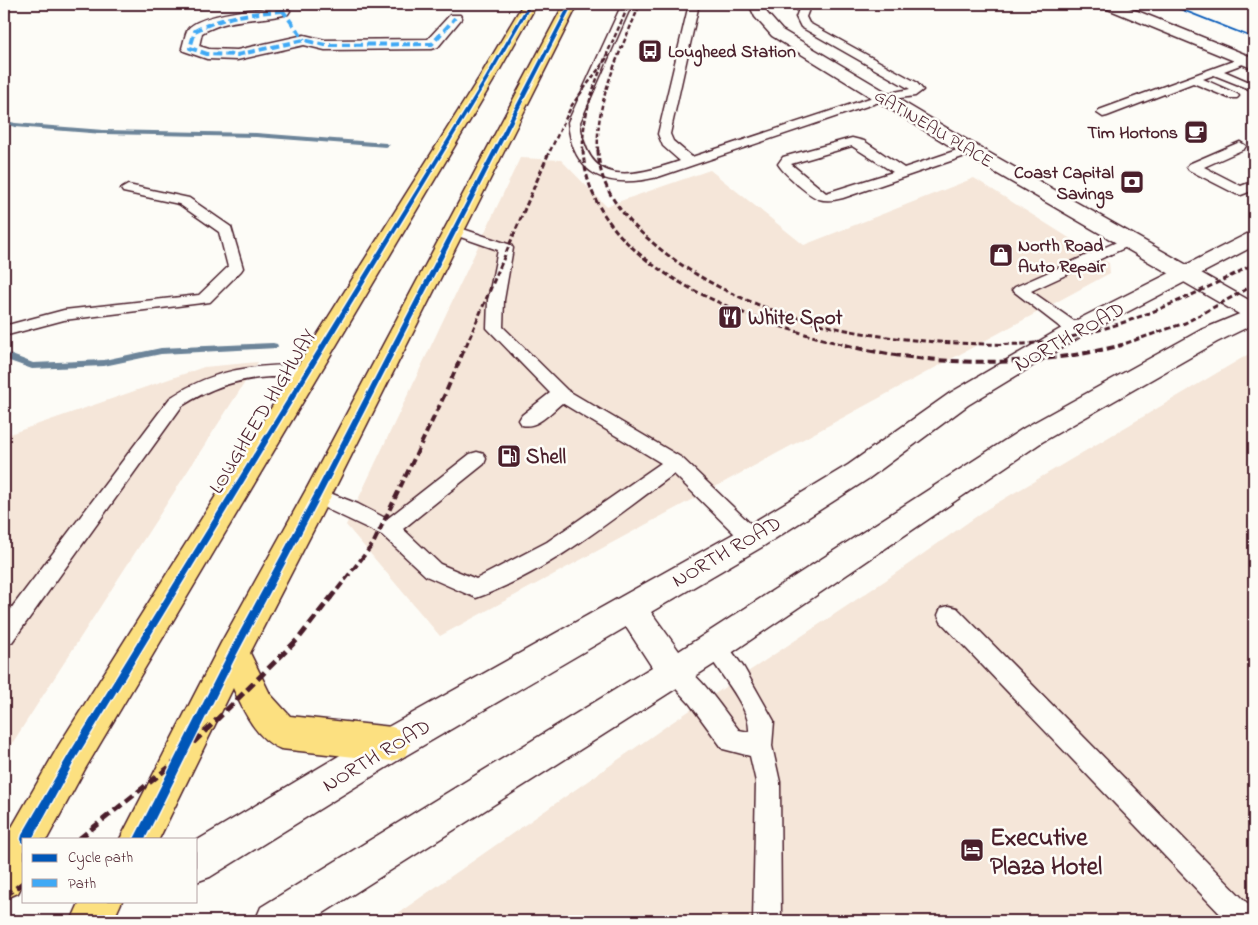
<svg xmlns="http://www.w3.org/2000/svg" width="1258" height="925" viewBox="0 0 1258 925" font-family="'Indie Flower',sans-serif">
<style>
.built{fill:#f5e6d9}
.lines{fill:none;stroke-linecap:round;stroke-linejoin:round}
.stream{fill:#6c8499;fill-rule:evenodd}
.service-casing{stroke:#4a1f2b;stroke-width:3}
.pedestrian-casing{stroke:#4a1f2b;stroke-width:3}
.tertiary-casing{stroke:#4a1f2b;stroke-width:3}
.secondary-casing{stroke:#4a1f2b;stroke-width:3}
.primary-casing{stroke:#4a1f2b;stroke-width:3}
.service{fill:#fdfcf7;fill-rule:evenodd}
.pedestrian{fill:#fdfcf7;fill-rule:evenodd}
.tertiary{fill:#fdfcf7;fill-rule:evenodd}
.secondary{fill:#fdfcf7;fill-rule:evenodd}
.primary{fill:#fce080;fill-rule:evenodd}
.rail-far3{stroke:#4a1f2b;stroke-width:2.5;stroke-dasharray:4.5 2.5;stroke-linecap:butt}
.rail-far2{stroke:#4a1f2b;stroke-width:3;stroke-dasharray:5.5 3;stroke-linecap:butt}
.rail-far1{stroke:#4a1f2b;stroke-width:4;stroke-dasharray:8 4;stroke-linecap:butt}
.rail{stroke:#4a1f2b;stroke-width:5;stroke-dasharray:10 5;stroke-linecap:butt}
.quiet{stroke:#3fa9f5;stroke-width:4;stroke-dasharray:8 4;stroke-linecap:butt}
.cycleway-casing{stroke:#fdfcf7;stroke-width:3}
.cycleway{fill:#0057b8;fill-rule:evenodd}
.labels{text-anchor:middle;stroke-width:5;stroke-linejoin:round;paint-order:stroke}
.far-poi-label{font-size:18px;font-weight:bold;fill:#4a1f2b;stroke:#fdfcf7;text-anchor:start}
.far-street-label{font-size:18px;fill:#4a1f2b;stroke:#fdfcf7}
.poi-label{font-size:21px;font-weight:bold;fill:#4a1f2b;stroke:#fdfcf7;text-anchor:start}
.street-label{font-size:21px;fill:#4a1f2b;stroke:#fdfcf7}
.near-poi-label{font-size:25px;font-weight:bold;fill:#4a1f2b;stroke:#fdfcf7;text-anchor:start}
</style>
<rect width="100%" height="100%" fill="#fdfcf7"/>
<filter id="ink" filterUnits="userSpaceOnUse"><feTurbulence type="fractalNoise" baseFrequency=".02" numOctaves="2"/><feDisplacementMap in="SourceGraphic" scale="10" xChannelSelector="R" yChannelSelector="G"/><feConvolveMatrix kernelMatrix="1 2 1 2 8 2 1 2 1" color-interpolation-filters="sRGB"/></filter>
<g filter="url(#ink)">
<g class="built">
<path d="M 520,158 L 561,160 L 606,206 L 710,170 L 804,245 L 974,178 L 1109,263 L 1110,273 L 440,636 L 346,525 Z"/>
<path d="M 1254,351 L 1254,921 L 387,921 L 668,725 L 886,580 L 987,509 Z"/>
<path d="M 258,362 L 4,756 L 4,436 L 204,367 Z"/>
</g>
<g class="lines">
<g class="stream">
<path d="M 4,120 L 15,123 L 103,130 L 256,133 L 386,143 L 390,145 L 386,147 L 256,137 L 103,134 L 15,127 L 4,124 Z"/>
<path d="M 273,343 L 277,344 L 278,346 L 277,348 L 161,354 L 104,366 L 32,369 L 4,359 L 4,352 L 33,363 L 104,360 L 161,348 Z"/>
</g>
<g class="service-casing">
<g id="service">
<path d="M 622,4 L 632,4 L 580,122 C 587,189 632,177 680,161 L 663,146 L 658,134 L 689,4 L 699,4 L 670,134 L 673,141 L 692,157 L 879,95 L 910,89 L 801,27 L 796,17 L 801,4 L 811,4 L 806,17 L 809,23 L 916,82 L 923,90 L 915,96 L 885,100 L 658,177 C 608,189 573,177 568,122 Z"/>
<path d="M 1244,57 L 1248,58 L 1249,60 L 1248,62 L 1224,71 L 1254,84 L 1254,91 L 1214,75 L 1203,79 L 1237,94 L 1239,96 L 1237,98 L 1229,98 L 1193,83 L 1107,116 L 1103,117 L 1097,113 L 1099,110 Z"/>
<path d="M 852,138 L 864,141 L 904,168 L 966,147 L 974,147 L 976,150 L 974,153 L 843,198 C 820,204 814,198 797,184 C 790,177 783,172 778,164 L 783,157 ZM 852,146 L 893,172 L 826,193 L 791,164 Z"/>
<path d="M 1240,142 L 1246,146 L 1244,149 L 1204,167 L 1241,186 L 1254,181 L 1254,190 L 1241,195 L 1236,194 L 1189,170 L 1187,167 L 1189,164 Z"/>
<path d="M 128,185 L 189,198 L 231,227 L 243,268 L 241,271 L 210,302 L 64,320 L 4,336 L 4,326 L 64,310 L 199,295 L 228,267 L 219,232 L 179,204 L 123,192 L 121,189 Z"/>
<path d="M 454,226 L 511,245 L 513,248 L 504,300 L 503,327 L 567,390 L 682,458 L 759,532 L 762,538 L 759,544 L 752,546 L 745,544 L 674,474 C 612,519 549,572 476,598 L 426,576 L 382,535 L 310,501 L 307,496 L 310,491 L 317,488 L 358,504 L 387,519 L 470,454 L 477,452 L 484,454 L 486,459 L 484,464 L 403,529 L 440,564 L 476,579 L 547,542 L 661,463 L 562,403 C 551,412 537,429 522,425 L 519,420 L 522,415 L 550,393 L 487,328 L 488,300 L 498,250 L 449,233 L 447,230 L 449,227 Z"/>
<path d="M 1128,237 L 1133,238 L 1135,241 L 1133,244 L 1031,291 L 1081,326 L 1083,330 L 1081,334 L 1075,335 L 1069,334 L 1012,290 L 1015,287 Z"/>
<path d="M 307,365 L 313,367 L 315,371 L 313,375 C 300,379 284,377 270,377 C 236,379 210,388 182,406 L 12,642 L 4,645 L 4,618 L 170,398 C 215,368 254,365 307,365 Z"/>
<path d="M 949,606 L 957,608 L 1254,910 L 1254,921 L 1227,921 L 941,622 L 938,615 L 941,608 Z"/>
<path d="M 715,636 L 723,639 L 744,668 L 774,721 L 772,746 L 780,782 L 781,921 L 753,921 L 756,782 L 750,756 L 723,749 L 690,704 L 666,678 L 663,671 L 666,664 L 674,661 C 698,670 723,710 739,730 L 749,732 C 751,706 715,670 704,646 L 707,639 Z"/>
</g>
</g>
<g class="pedestrian-casing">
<path id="pedestrian" d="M 283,7 L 288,8 L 290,11 L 288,14 C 256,22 234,16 202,33 L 199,46 L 209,49 L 237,50 L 304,35 L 325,40 L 428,39 L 450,15 L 460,15 L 462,18 L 438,47 L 432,49 L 325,50 L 304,45 L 237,60 L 207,59 L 184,51 L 182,48 C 184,42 185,34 188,29 C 201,13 263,8 283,7 Z"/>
</g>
<g class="tertiary-casing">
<path id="tertiary" d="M 749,4 L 763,4 L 767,13 L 782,30 L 977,146 L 1254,303 L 1254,320 L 1246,318 L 963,154 L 772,36 L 755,17 Z"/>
</g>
<g class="secondary-casing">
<g id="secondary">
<path d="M 1101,4 L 1120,4 L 1254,58 L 1254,69 L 1103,7 Z"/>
<path d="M 1254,232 L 1254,246 L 1083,335 L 968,405 L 868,479 L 762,547 L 651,612 L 679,651 L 1024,428 L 1201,330 L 1254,308 L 1254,324 L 1217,342 L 1042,442 L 727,656 L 311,921 L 255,921 L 261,907 L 652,667 L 626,627 L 405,756 L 210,877 L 196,882 L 196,841 L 379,732 L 742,529 L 848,465 L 950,393 L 1067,325 L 1247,234 Z"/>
</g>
</g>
<g class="primary-casing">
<g id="primary">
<path d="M 523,4 L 537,4 L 495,78 L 85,769 L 47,839 L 24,839 L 24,882 L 18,893 L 4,899 L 4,841 L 59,745 L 479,78 Z"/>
<path d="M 564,4 L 578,4 L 331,496 L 250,653 L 270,694 L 290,716 L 392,727 L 405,732 L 410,744 L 405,756 L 392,761 L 281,749 C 256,739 244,712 233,688 L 159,839 L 120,839 L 221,643 L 307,488 Z"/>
<path d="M 80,901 L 122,901 L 113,921 L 71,921 Z"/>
</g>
</g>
<use href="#service" class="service"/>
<use href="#pedestrian" class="pedestrian"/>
<use href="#tertiary" class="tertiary"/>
<use href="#secondary" class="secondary"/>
<use href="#primary" class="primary"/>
<g class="rail-far3">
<path d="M 550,151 L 572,105 L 609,55"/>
<path d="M 583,151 C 581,100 610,50 629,4"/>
<path d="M 598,151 C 595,99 621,51 640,4"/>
</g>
<g class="rail-far2">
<path d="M 583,150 C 589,270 754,322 849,346"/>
<path d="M 598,150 C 599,186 620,213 645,236 C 728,312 848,338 956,343 C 985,344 1015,346 1043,342 C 1119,331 1187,299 1254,264"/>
<path d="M 466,346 L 550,150"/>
<path d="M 1118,346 L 1185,323 L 1254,285"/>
</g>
<g class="rail-far1">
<path d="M 845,345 C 933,367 1034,368 1122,345"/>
<path d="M 330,599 L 373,544 L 446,392 L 466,345"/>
</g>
<g class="rail">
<path d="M 79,839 L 169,767 L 299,638 L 331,597"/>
<path d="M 4,897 L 24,882"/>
</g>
<g class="quiet">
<path d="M 295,4 L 283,11 L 304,40"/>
<path d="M 283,11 C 252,13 223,16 195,31 L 190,48 L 207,54 L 237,55 L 304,40 L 325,45 L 432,44 L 455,18"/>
</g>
<g class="cycleway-casing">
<g id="cycleway">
<path d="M 528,4 L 532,4 L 489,78 L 75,760 L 32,839 L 24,839 L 24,843 L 22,843 L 21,839 L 22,835 L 69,754 L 485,78 Z"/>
<path d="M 569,4 L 573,4 L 321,496 L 236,656 L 145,839 L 134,839 L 230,650 L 314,495 Z"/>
<path d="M 1165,4 L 1170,4 L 1254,37 L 1254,39 Z"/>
</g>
</g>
<use href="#cycleway" class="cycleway"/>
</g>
</g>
<defs>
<g id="bus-square" transform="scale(1.25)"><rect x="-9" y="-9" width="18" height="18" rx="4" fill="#4a1f2b" stroke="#fdfcf7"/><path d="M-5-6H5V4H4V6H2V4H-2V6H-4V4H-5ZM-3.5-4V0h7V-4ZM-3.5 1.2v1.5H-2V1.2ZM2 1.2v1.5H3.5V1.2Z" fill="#fff"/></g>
<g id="cafe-square" transform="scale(1.25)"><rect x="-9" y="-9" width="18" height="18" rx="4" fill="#4a1f2b" stroke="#fdfcf7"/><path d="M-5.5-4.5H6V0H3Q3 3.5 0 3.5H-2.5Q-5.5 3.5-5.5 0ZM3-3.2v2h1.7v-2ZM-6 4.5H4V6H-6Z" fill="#fff"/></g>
<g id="bank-square" transform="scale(1.25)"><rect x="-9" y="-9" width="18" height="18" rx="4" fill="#4a1f2b" stroke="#fdfcf7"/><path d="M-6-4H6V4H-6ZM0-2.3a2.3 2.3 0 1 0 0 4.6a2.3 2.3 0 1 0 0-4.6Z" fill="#fff"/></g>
<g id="shop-square" transform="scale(1.25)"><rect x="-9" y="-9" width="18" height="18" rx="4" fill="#4a1f2b" stroke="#fdfcf7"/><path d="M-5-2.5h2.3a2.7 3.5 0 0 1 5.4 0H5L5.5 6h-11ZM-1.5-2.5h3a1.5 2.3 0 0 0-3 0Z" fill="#fff"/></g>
<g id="restaurant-square" transform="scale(1.25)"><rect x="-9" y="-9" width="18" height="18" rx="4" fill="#4a1f2b" stroke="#fdfcf7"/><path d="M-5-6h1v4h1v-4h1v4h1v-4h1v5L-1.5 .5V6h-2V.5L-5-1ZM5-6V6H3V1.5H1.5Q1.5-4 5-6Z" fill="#fff"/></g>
<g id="fuel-square" transform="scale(1.25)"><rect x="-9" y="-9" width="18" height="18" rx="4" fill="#4a1f2b" stroke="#fdfcf7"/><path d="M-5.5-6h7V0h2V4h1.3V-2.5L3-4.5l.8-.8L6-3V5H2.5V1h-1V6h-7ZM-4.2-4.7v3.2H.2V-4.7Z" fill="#fff"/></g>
<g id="hotel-square" transform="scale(1.25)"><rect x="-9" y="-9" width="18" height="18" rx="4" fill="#4a1f2b" stroke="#fdfcf7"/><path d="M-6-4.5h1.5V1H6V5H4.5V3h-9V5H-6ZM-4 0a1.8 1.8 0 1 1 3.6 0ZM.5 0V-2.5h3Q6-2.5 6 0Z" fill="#fff"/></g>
</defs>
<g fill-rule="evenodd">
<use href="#bus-square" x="650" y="51"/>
<use href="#cafe-square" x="1196" y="132"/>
<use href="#bank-square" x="1132" y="182"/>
<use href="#shop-square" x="1001" y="255"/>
<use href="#restaurant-square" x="730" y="317"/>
<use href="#fuel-square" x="509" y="456"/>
<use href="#hotel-square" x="972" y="850"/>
</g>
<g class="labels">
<g class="far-poi-label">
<text x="668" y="57">Lougheed Station</text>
<text x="1178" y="138" text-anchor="end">Tim Hortons</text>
<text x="1114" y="178" text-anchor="end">Coast Capital<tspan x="1114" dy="21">Savings</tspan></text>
<text x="1018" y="251">North Road<tspan x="1018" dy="21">Auto Repair</tspan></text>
</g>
<g class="far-street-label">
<text transform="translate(934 128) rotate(31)" y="6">GATINEAU PLACE</text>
</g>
<g class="poi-label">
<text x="748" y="324">White Spot</text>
<text x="526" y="463">Shell</text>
</g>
<g class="street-label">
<text transform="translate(1069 336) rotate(-29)" y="7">NORTH ROAD</text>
<text transform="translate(262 411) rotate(-59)" y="7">LOUGHEED HIGHWAY</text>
<text transform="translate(726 551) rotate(-30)" y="7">NORTH ROAD</text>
<text transform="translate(376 755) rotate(-31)" y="7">NORTH ROAD</text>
</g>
<g class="near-poi-label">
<text x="990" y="845">Executive<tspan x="990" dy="29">Plaza Hotel</tspan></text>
</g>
</g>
<rect width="1258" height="925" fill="none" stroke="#fdfcf7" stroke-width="20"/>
<rect x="10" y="10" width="1238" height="905" fill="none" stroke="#4a1f2b" stroke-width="2" filter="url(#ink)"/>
<rect x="22" y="838" width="175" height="65" fill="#fdfcf7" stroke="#b5a4a5"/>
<rect x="32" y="854" width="25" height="8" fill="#0057b8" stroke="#b5a4a5"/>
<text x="68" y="862" font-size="15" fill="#4a1f2b">Cycle path</text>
<rect x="32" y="879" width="25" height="8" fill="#3fa9f5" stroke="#b5a4a5"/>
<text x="68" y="888" font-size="15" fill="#4a1f2b">Path</text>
</svg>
